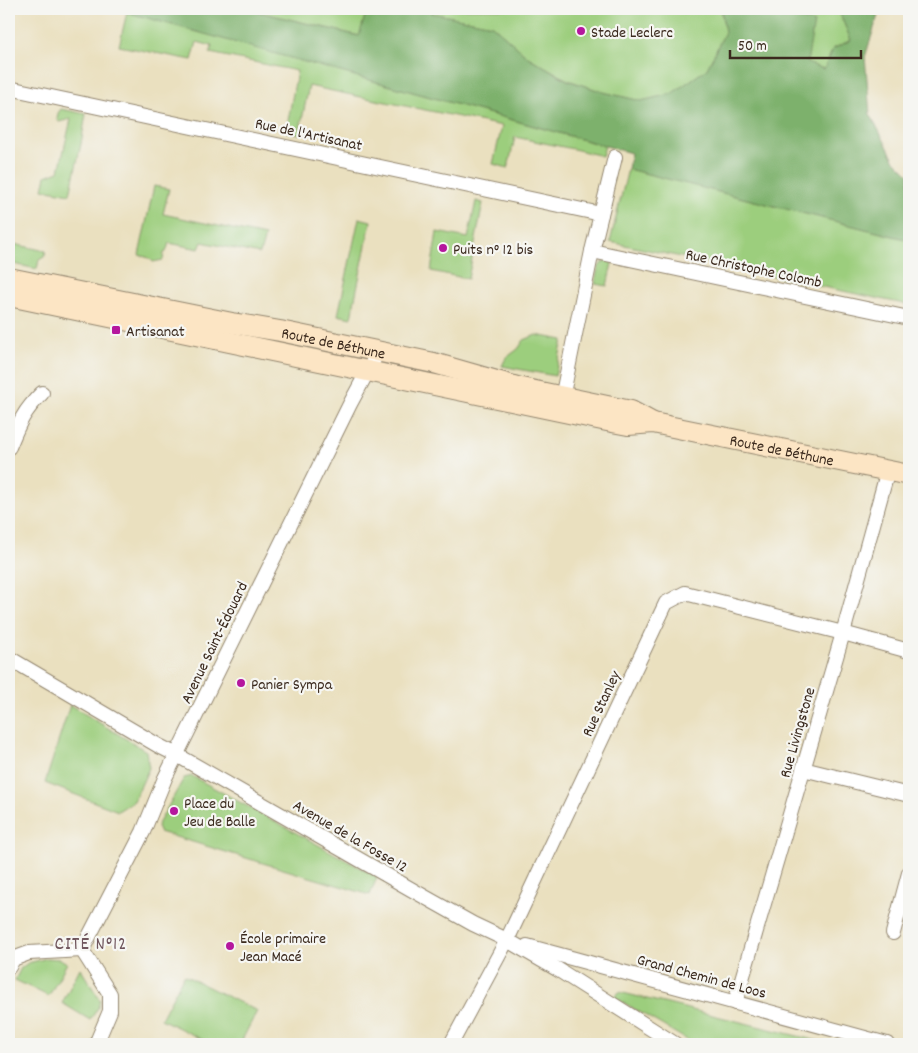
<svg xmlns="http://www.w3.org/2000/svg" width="918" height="1053" viewBox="0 0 918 1053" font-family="Dekko,sans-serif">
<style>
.green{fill:#9cce7d;stroke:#6c7c4e}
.forest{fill:#7db16c;stroke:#5c6e45}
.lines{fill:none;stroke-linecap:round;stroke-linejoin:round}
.minor-casing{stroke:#92856e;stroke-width:16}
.secondary-casing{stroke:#92856e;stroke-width:22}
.minor{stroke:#fff;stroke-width:14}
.secondary{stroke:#fce5c4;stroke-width:20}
.poi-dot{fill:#b5179e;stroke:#f6f6f2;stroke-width:2}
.labels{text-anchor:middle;stroke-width:4.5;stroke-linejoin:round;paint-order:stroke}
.poi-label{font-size:16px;fill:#3b2a1e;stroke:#f6f6f2;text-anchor:start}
.street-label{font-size:16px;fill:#3b2a1e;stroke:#f6f6f2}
.quarter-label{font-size:19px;letter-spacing:1px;fill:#6f555c;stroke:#f6f6f2}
</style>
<rect width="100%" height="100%" fill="#f6f6f2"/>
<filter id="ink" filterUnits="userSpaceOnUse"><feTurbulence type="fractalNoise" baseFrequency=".02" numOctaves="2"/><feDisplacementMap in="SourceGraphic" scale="10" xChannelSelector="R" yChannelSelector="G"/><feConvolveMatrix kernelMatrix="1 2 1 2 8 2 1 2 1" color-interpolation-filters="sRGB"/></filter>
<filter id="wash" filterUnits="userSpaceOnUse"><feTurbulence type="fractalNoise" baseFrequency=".0096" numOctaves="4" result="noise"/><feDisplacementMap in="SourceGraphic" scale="20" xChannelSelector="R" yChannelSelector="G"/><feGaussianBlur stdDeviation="1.12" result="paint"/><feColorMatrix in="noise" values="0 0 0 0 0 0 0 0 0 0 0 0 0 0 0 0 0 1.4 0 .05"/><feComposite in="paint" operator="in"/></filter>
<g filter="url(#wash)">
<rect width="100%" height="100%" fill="#eae0bf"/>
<g class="green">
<path d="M 249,9 L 367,9 L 360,36 L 251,10 Z"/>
<path d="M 432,9 L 721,9 L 725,32 L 707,69 L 671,94 L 641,101 L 603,92 L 568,80 L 528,57 L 492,25 L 432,13 Z"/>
<path d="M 792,9 L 840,9 L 840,14 L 851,40 L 833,49 L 824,69 L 807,64 Z"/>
<path d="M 127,12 L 605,146 L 602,156 L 578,150 L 515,137 L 508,168 L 493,164 L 502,126 C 438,112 373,100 309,86 L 299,134 L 286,132 L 297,71 L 210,53 L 212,46 L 197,42 L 192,60 L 119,46 Z"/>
<path d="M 61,109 L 86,114 L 81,144 L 70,194 L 43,189 L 46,176 L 59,171 L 71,119 L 59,122 L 57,119 L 58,113 Z"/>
<path d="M 628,169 L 909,240 L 909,305 L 610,242 Z"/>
<path d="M 154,186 L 169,189 L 163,214 L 265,236 L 260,254 L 202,242 L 199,249 L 169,243 L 166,252 L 164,253 L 163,260 L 153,262 L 149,258 L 139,255 Z"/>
<path d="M 476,201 L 483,203 L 468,279 L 431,271 L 437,232 L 468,238 Z"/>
<path d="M 359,218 L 371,221 L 351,318 L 338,315 Z"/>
<path d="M 9,243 L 46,251 L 44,257 L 39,260 L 37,269 L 9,263 Z"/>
<path d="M 613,259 L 607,286 L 595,284 C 597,271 597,261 613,259 Z"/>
<path d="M 536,335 L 563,340 L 555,376 L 502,366 L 506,358 L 518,349 L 524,340 Z"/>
<path d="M 70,705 L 146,751 L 149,768 L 134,801 L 118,811 L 45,783 Z"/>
<path d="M 192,776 L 377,877 L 370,895 L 159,832 L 157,826 L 184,778 Z"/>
<path d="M 47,958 L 60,959 L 67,963 L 50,994 L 48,996 L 15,980 L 21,968 L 28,963 Z"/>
<path d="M 80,968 L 100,1000 L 98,1008 L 90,1020 L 62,1003 Z"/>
<path d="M 184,975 L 257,1011 L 240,1044 L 211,1044 L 161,1019 Z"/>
<path d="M 619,992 L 830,1044 L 694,1044 L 614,997 Z"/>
</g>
<path class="forest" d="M 115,9 L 249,9 L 251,10 L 359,36 L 367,9 L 432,9 L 432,13 L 492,25 L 528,57 L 567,80 L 603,92 L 641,101 L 671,94 L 707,69 L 725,32 L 721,9 L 792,9 L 793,17 L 814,22 L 807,63 L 824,69 L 833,49 L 851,40 L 840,14 L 840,9 L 880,9 L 865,57 L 870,114 L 894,159 L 909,174 L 909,240 L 628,169 L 631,153 Z"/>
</g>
<g filter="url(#ink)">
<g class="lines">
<g class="minor-casing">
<g id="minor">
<path d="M 9,88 L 601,214"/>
<path d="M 592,251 L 909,318"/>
<path d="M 561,403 L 592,251 L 615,157"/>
<path d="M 9,447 C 19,423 23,412 42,393"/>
<path d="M 9,658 L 159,746 L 177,755 L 416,892 L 473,924 L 507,940 L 557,969 L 675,1044"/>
<path d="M 803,769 L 909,795"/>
<path d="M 893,933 L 909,873"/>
<path d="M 527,946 L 887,1044"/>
<path d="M 82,950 L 143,832 L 165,778 L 350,404 L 378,352"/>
<path d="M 82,950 L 110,994 L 110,1011 L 96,1044"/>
<path d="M 9,967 L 13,959 L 29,953 L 82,950"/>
<path d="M 735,1003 L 843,633 L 888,470"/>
<path d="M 451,1044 L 507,940 L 666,603 L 685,593 L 843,633 L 909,651"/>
</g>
</g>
<g class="secondary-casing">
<g id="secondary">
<path id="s1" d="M 9,278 L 232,323 L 280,331 L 434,363 L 521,388 L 631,411 L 653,423"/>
<path id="s2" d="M 9,296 L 607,421 L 628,425 L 653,423 L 909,475"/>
</g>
</g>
<use href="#minor" class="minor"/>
<use href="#secondary" class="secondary"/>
</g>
</g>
<g class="poi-dot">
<circle cx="581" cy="31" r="5"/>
<circle cx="443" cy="248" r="5"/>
<rect x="111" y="325" width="10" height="10" rx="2.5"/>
<circle cx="241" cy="683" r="5"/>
<circle cx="174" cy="811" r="5"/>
<circle cx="230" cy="946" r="5"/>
</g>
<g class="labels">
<g class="poi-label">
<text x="591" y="37">Stade Leclerc</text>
<text x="453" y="254">Puits n° 12 bis</text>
<text x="126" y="336">Artisanat</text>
<text x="251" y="689">Panier Sympa</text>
<text x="184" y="808">Place du<tspan x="184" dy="18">Jeu de Balle</tspan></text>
<text x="240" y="943">École primaire<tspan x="240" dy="18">Jean Macé</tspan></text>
</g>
<g class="street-label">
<text transform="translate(309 133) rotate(12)" y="6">Rue de l'Artisanat</text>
<text transform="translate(754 267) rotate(12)" y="6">Rue Christophe Colomb</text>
<text dy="6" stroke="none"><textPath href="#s1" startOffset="331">Route de Béthune</textPath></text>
<text dy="6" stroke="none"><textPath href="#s2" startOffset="789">Route de Béthune</textPath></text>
<text transform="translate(213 642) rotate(-64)" y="6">Avenue Saint-Édouard</text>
<text transform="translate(600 703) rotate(-65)" y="6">Rue Stanley</text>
<text transform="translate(796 732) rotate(-74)" y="6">Rue Livingstone</text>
<text transform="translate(351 835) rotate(30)" y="6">Avenue de la Fosse 12</text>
<text transform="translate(702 975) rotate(15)" y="6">Grand Chemin de Loos</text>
</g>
<g class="quarter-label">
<text x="91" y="949">CITÉ N°12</text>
</g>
</g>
<rect width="918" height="1053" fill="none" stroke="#f6f6f2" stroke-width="30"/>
<path d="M730 50v8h131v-8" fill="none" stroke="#3b2a1e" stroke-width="2.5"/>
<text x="738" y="50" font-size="15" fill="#3b2a1e" stroke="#f6f6f2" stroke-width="4" paint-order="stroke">50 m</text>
</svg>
